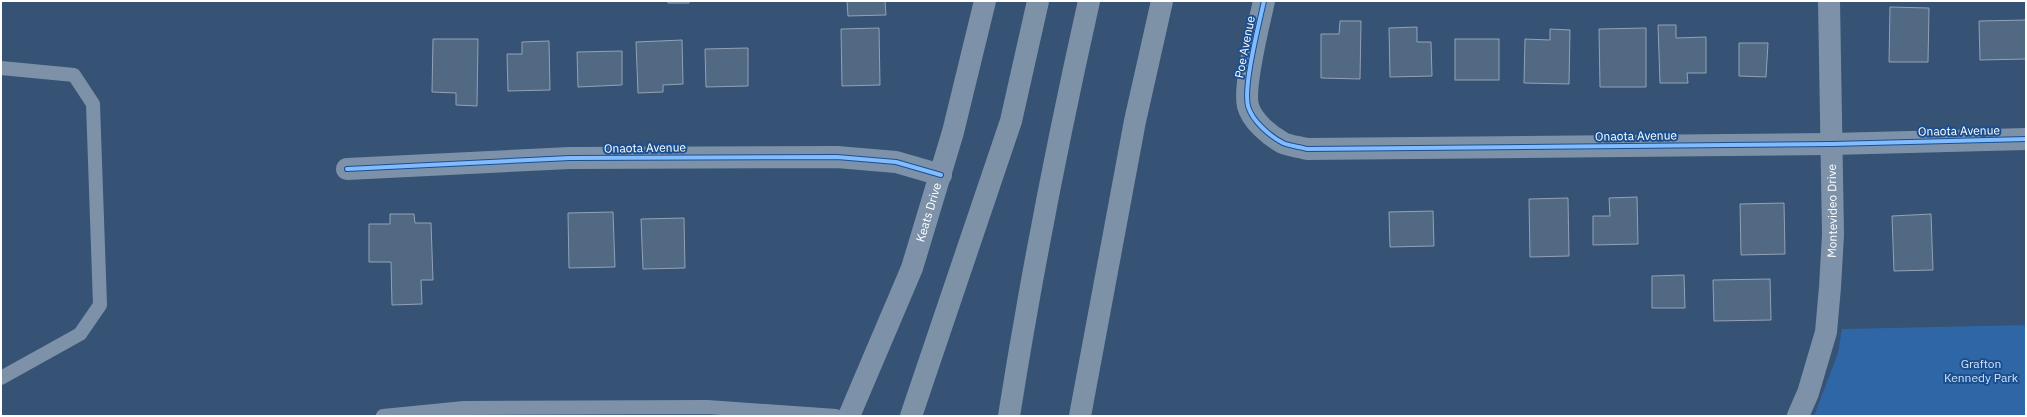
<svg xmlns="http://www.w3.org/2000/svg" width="2027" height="417" viewBox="0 0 2027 417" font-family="'IBM Plex Sans',sans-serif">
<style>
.green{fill:#2f66a5}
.building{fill:#526984;stroke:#92a2b6}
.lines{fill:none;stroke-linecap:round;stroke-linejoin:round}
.service{stroke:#7d92a8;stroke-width:14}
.minor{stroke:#7d92a8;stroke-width:22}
.tertiary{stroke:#7d92a8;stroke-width:22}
.motorway{stroke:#7e92a7;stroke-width:22}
.cycleway-casing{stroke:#1b4f8f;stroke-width:6}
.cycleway{stroke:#80bcff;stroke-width:4}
.labels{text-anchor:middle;stroke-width:4;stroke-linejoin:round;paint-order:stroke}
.street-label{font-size:12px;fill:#fff;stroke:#1b4f8f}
.park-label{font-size:12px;fill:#cfe3fa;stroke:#1b4f8f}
</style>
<rect width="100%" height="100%" fill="#365274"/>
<path class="green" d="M 2026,325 L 2026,416 L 1814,416 L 1838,353 L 1842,329 Z"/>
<g class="building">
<path d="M 667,1 L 689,1 L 689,3 L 668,3 Z"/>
<path d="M 847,1 L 885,1 L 886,15 L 848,16 Z"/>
<path d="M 1890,7 L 1929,8 L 1928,62 L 1889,62 Z"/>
<path d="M 2026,20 L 2026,59 L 1980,60 L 1979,21 Z"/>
<path d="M 1340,21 L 1361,21 L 1360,79 L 1321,78 L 1321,34 L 1339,34 Z"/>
<path d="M 1658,25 L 1676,25 L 1676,38 L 1706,37 L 1706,73 L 1687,73 L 1688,83 L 1660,83 Z"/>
<path d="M 1417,27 L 1417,42 L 1431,42 L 1432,76 L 1390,77 L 1389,28 Z"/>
<path d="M 879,28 L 880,85 L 842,86 L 841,29 Z"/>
<path d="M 1646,28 L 1646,87 L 1600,87 L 1599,29 Z"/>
<path d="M 1550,29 L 1570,30 L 1569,84 L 1524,83 L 1525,39 L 1550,40 Z"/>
<path d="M 433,39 L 478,39 L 477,106 L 456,105 L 456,93 L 432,92 Z"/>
<rect x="1455" y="39" width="44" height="41"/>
<path d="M 682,40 L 683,84 L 663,85 L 663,92 L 638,93 L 636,42 Z"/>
<path d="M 549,41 L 550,90 L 508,91 L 507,54 L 522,54 L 522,42 Z"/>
<path d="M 1739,43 L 1768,43 L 1766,77 L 1739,76 Z"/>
<path d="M 748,48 L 748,86 L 706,87 L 705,49 Z"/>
<path d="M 622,51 L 622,85 L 578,87 L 577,52 Z"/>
<path d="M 1637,197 L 1638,244 L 1593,245 L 1593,216 L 1610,216 L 1609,198 Z"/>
<path d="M 1568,198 L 1569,256 L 1530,257 L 1529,199 Z"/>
<path d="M 1784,203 L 1785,254 L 1741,255 L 1740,204 Z"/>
<path d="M 1433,211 L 1434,246 L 1390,247 L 1389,212 Z"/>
<path d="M 613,212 L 615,267 L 569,268 L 568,213 Z"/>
<path d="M 390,214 L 414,214 L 415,223 L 431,223 L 433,280 L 421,280 L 422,304 L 392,305 L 391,262 L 369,262 L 369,224 L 390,224 Z"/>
<path d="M 1931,214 L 1933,270 L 1894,271 L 1892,216 Z"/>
<path d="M 684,218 L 685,268 L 643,269 L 641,219 Z"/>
<path d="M 1684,275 L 1685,308 L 1652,308 L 1652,276 Z"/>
<path d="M 1770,279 L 1771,320 L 1714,321 L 1713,280 Z"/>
</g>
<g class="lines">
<g class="service">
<path d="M 1,68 L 74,75 L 93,104 L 100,305 L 80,334 L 1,378"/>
<path d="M 383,416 L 464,408 L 707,407 L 836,416"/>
</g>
<g class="minor">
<path d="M 1264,1 C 1259,24 1243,86 1248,106 C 1252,121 1270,136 1283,143 C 1290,146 1300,147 1307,149 L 1832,144 L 2026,139"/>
<path d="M 347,169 L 570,158 L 837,157 L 896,162 L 941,175"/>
<path id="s1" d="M 849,416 L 912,268 L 953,132 L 985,1"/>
</g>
<path class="tertiary" id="s2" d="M 1798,416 L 1808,393 L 1826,332 L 1830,287 L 1833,235 L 1829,1"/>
<g class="motorway">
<path d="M 911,416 L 1011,121 L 1038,1"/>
<path d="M 1009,416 C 1031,277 1058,139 1089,1"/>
<path d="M 1080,416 L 1135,121 L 1162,1"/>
</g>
<g class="cycleway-casing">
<g id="cycleway">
<path d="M 1264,1 C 1259,24 1243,86 1248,106 C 1252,121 1270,136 1283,143 C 1290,146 1300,147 1307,149 L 1832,144 L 2026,139"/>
<path d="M 347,169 L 570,158 L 837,157 L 896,162 L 941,175"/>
</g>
</g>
<use href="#cycleway" class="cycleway"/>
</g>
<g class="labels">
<g class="street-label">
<text transform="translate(1245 47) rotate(-79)" y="4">Poe Avenue</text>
<text transform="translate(1959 131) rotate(-1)" y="4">Onaota Avenue</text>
<text transform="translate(1636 136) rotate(-1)" y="4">Onaota Avenue</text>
<text transform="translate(645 148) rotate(-1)" y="4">Onaota Avenue</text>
<text dy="4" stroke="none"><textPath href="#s2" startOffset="210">Montevideo Drive</textPath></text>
<text dy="4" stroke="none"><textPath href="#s1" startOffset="219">Keats Drive</textPath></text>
</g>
<g class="park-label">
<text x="1981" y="368">Grafton<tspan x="1981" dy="14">Kennedy Park</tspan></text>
</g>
</g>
<rect width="2027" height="417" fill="none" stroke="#ffffff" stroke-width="4"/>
</svg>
